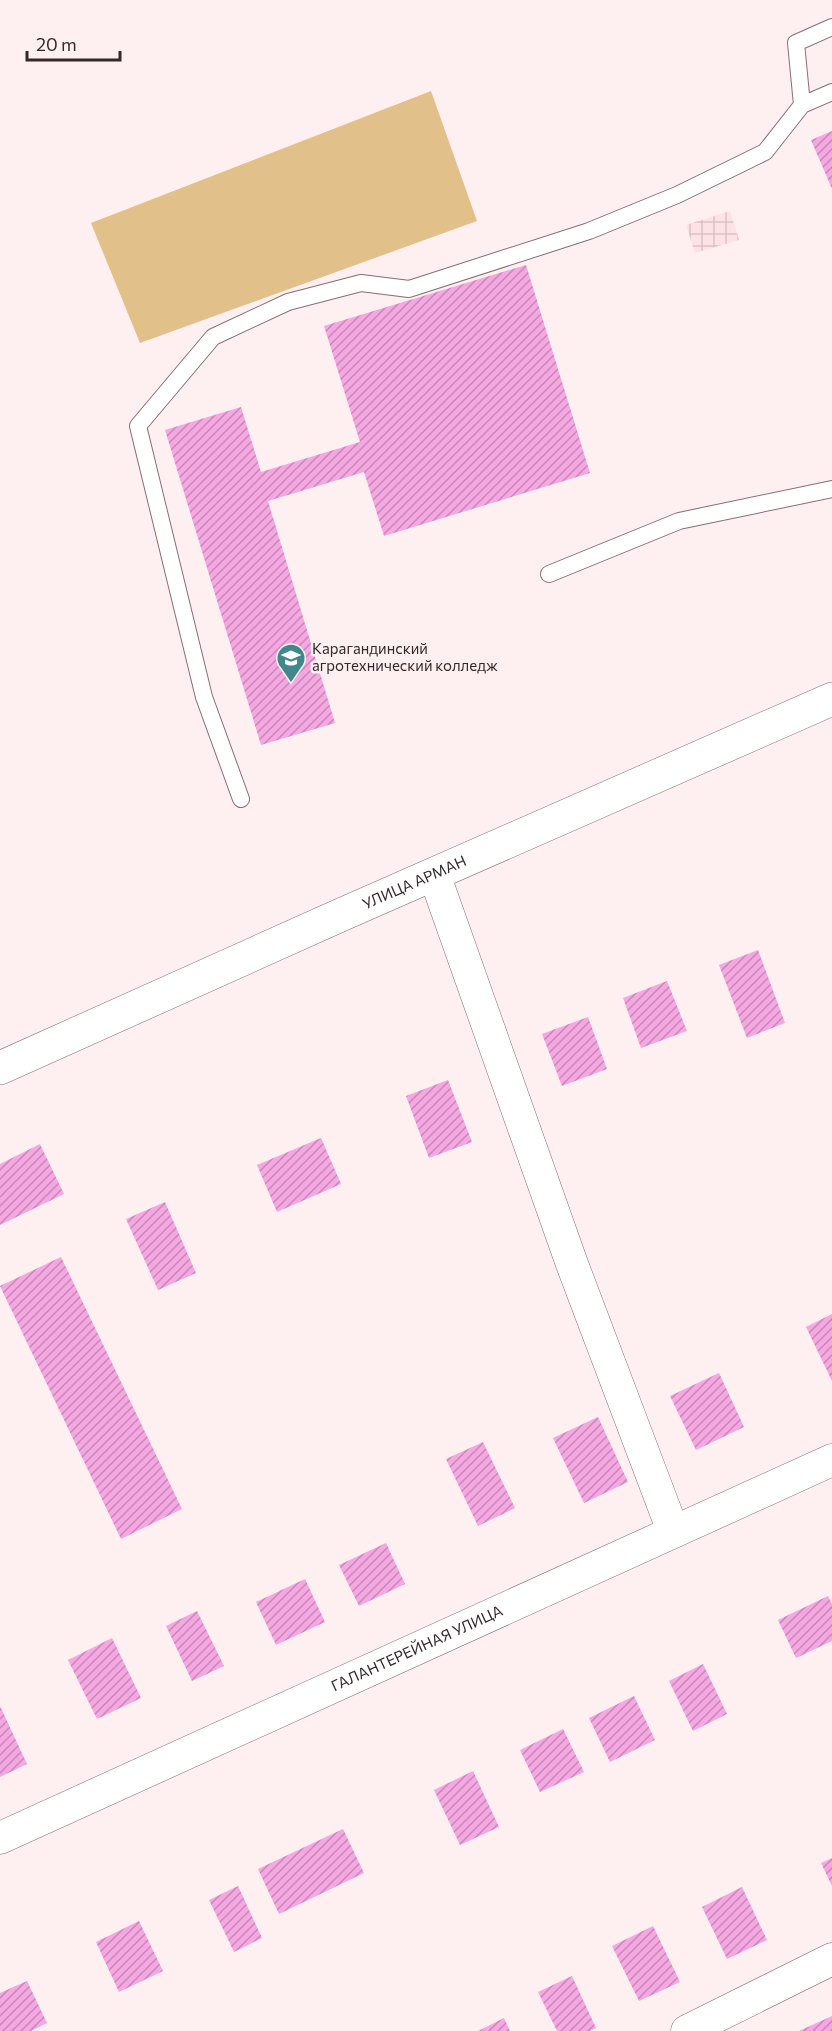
<svg xmlns="http://www.w3.org/2000/svg" width="832" height="2031" viewBox="0 0 832 2031" font-family="Commissioner,sans-serif">
<style>
.industrial{fill:url(#industrial-grid)}
.pitch{fill:#e2c089}
.building{fill:url(#building-hatch)}
.lines{fill:none;stroke-linecap:round;stroke-linejoin:round}
.service-casing{stroke:#856f72;stroke-width:18}
.minor-casing{stroke:#856f72;stroke-width:33}
.tertiary-casing{stroke:#856f72;stroke-width:34}
.service{stroke:#fff;stroke-width:16}
.minor{stroke:#fff;stroke-width:32}
.tertiary{stroke:#fff;stroke-width:33}
.labels{text-anchor:middle;stroke-width:5;stroke-linejoin:round;paint-order:stroke}
.poi-label{font-size:15px;fill:#332a2b;stroke:#feeff1;text-anchor:start}
.street-label{font-size:15px;fill:#332a2b;stroke:#feeff1}
</style>
<defs>
<pattern id="industrial-grid" width="8" height="8" patternUnits="userSpaceOnUse" patternTransform="scale(1.5)"><rect width="8" height="8" fill="#fde2e5"/><path d="M0 4h8M4 0v8" fill="none" stroke="#d9c2c5"/></pattern>
<pattern id="building-hatch" width="6" height="6" patternUnits="userSpaceOnUse" patternTransform="scale(1.5)"><rect width="6" height="6" fill="#f4a7e1"/><path d="M-1 1l2-2M0 6l6-6M5 7l2-2" fill="none" stroke="#c688b7"/></pattern>
</defs>
<rect width="100%" height="100%" fill="#feeff1"/>
<path class="industrial" d="M 730,211 L 739,240 L 695,253 L 686,225 Z"/>
<path class="pitch" d="M 431,91 L 477,221 L 140,343 L 91,223 Z"/>
<g class="building">
<path d="M 832,131 L 832,189 L 811,140 Z"/>
<path d="M 526,265 L 590,473 L 384,536 L 364,472 L 268,501 L 335,723 L 261,745 L 165,430 L 241,407 L 261,472 L 360,442 L 324,326 Z"/>
<path d="M 758,950 L 785,1023 L 747,1038 L 719,965 Z"/>
<path d="M 667,981 L 687,1031 L 641,1048 L 623,998 Z"/>
<path d="M 588,1017 L 607,1069 L 562,1086 L 542,1034 Z"/>
<path d="M 448,1080 L 472,1142 L 429,1158 L 406,1096 Z"/>
<path d="M 321,1138 L 341,1184 L 277,1212 L 257,1165 Z"/>
<path d="M 40,1144 L 64,1194 L 0,1225 L 0,1164 Z"/>
<path d="M 165,1202 L 196,1273 L 158,1290 L 126,1219 Z"/>
<path d="M 61,1257 L 182,1509 L 121,1539 L 0,1286 Z"/>
<path d="M 832,1314 L 832,1381 L 806,1327 Z"/>
<path d="M 719,1373 L 744,1427 L 696,1450 L 670,1396 Z"/>
<path d="M 598,1417 L 628,1482 L 584,1503 L 553,1438 Z"/>
<path d="M 483,1442 L 515,1508 L 478,1526 L 446,1459 Z"/>
<path d="M 386,1543 L 405,1584 L 359,1606 L 339,1565 Z"/>
<path d="M 305,1579 L 325,1622 L 276,1645 L 256,1602 Z"/>
<path d="M 828,1596 L 832,1604 L 832,1641 L 796,1658 L 778,1620 Z"/>
<path d="M 197,1611 L 224,1666 L 192,1681 L 166,1626 Z"/>
<path d="M 112,1638 L 141,1698 L 97,1719 L 68,1660 Z"/>
<path d="M 703,1664 L 727,1714 L 693,1731 L 669,1681 Z"/>
<path d="M 634,1696 L 655,1740 L 610,1762 L 589,1718 Z"/>
<path d="M 0,1706 L 27,1764 L 0,1777 Z"/>
<path d="M 563,1729 L 584,1772 L 540,1792 L 520,1750 Z"/>
<path d="M 473,1771 L 499,1827 L 460,1845 L 434,1790 Z"/>
<path d="M 343,1829 L 364,1873 L 279,1914 L 258,1869 Z"/>
<path d="M 832,1858 L 832,1886 L 821,1863 Z"/>
<path d="M 238,1886 L 262,1938 L 234,1952 L 209,1900 Z"/>
<path d="M 742,1887 L 767,1940 L 727,1959 L 702,1907 Z"/>
<path d="M 139,1921 L 163,1971 L 119,1992 L 96,1942 Z"/>
<path d="M 653,1926 L 680,1982 L 639,2001 L 612,1946 Z"/>
<path d="M 572,1976 L 596,2028 L 590,2031 L 557,2031 L 538,1992 Z"/>
<path d="M 27,1981 L 47,2023 L 31,2031 L 0,2031 L 0,1993 Z"/>
<path d="M 832,2016 L 832,2031 L 799,2031 Z"/>
<path d="M 504,2018 L 510,2031 L 478,2031 Z"/>
</g>
<g class="lines">
<g class="service-casing">
<g id="service">
<path d="M 802,105 L 796,43 L 832,27"/>
<path d="M 549,574 L 679,521 L 832,489"/>
<path d="M 241,799 L 204,697 L 138,426 L 213,337 L 288,302 L 361,283 L 409,289 L 589,231 L 677,195 L 765,152 L 802,105 L 832,92"/>
</g>
</g>
<g class="minor-casing">
<g id="minor">
<path d="M 434,874 L 572,1264 L 673,1531"/>
<path id="s1" d="M 0,1838 L 832,1460"/>
<path d="M 687,2031 L 832,1959"/>
</g>
</g>
<g class="tertiary-casing">
<g id="tertiary">
<path id="s2" d="M 0,1068 L 343,914 L 832,699"/>
</g>
</g>
<use href="#service" class="service"/>
<use href="#minor" class="minor"/>
<use href="#tertiary" class="tertiary"/>
</g>
<defs>
<g id="university-pin" transform="scale(1.5)"><path d="M0 17L-7.5 6A9.5 9.5 0 1 1 7.5 6Z" fill="#40888c" stroke="#feeff1"/><path d="M0-5L7-2L0 1L-7-2ZM-4 1L0 2.5L4 1V4Q0 6-4 4Z" fill="#fff"/></g>
</defs>
<g fill-rule="evenodd">
<use href="#university-pin" x="291" y="658"/>
</g>
<g class="labels">
<g class="poi-label">
<text x="312" y="654">Карагандинский<tspan x="312" dy="17">агротехнический колледж</tspan></text>
</g>
<g class="street-label">
<text dy="5" stroke="none"><textPath href="#s2" startOffset="454">УЛИЦА АРМАН</textPath></text>
<text dy="5" stroke="none"><textPath href="#s1" startOffset="458">ГАЛАНТЕРЕЙНАЯ УЛИЦА</textPath></text>
</g>
</g>
<path d="M27 51v9h93v-9" fill="none" stroke="#332a2b" stroke-width="3"/>
<text x="36" y="51" font-size="18" fill="#332a2b" stroke="#feeff1" stroke-width="4.5" paint-order="stroke">20 m</text>
</svg>
